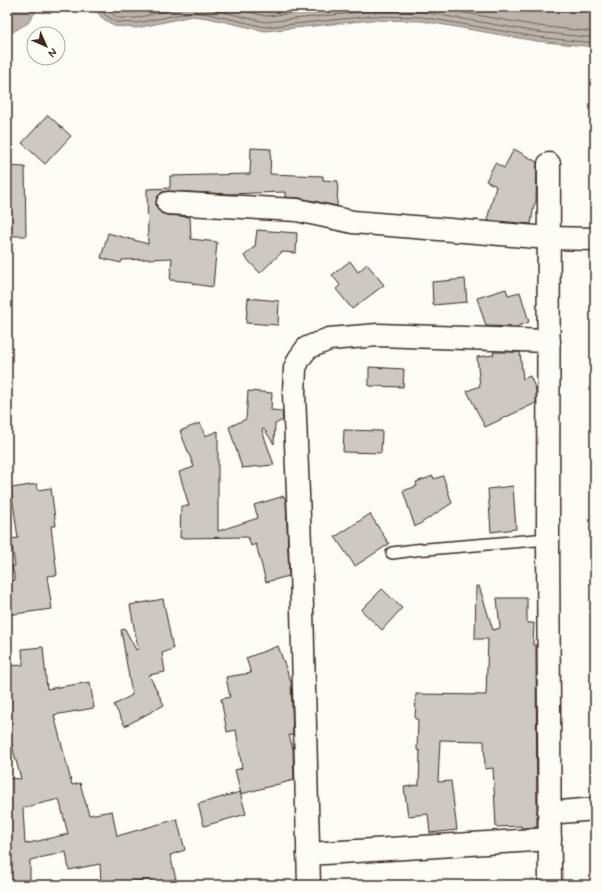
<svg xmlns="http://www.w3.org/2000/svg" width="602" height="892" viewBox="0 0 602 892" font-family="Mynerve,sans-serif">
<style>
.water{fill:#bbb4ad;stroke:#887d74}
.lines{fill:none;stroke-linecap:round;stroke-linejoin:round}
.shore{stroke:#6e6157;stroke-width:1}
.building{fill:#cdc8c2;stroke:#3b2a1e;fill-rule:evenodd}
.service-casing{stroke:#3b2a1e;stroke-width:14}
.minor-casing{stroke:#3b2a1e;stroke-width:25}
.service{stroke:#fdfcf7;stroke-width:11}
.minor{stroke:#fdfcf7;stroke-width:22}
</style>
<rect width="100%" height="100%" fill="#fdfcf7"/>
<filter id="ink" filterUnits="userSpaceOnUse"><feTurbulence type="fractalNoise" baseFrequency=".025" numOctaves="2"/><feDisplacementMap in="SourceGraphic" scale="8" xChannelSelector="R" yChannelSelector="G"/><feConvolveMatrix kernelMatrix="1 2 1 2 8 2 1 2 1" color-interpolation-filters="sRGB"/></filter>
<g filter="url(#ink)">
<g class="water">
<path d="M 7,7 L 39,7 L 28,23 L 11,33 L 7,33 Z"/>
<path d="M 94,7 L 595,7 L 595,47 L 536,41 L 422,21 L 372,20 L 265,31 L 208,18 L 192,16 L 137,28 L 114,26 L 101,17 Z"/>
</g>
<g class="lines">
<g class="shore">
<path d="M 99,7 L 104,14 L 116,22 L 137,23 L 192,12 L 209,14 L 265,27 L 372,16 L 422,17 L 536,37 L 595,43"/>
<path d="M 105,7 L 107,10 L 118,18 L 136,18 L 166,11 L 193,7 L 210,9 L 265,22 L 371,11 L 423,12 L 537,32 L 595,38"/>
<path d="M 113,7 C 126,17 144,11 159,7"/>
<path d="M 226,7 L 266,16 L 355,7"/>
<path d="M 431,7 L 538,26 L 595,32"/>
</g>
</g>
<g class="building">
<path d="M 48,115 L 71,136 L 45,164 L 22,143 Z"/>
<path d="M 251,148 L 271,149 L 270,174 L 323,176 L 323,180 L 338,181 L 337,206 L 300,198 L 285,197 L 285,192 L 229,194 L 169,191 L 162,192 L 158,196 L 156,202 L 157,208 L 161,213 L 167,215 L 190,217 L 191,239 L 217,242 L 213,287 L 193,284 L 193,282 L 170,280 L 172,258 L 122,260 L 121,263 L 101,258 L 108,233 L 148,244 L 147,189 L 170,188 L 170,176 L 250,174 Z"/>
<path d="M 514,149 L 537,162 L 536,202 L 534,205 L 531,224 L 487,220 L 496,186 L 486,181 L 495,163 L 504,168 Z"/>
<path d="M 7,166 L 25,167 L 26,236 L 7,236 Z"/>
<path d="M 257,230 L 297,233 L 296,253 L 282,252 L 260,273 L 244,256 L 255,246 Z"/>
<path d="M 350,261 L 358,272 L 367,264 L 384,285 L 352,309 L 336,289 L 340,285 L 332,275 Z"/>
<path d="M 465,279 L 467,302 L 433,305 L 432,282 Z"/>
<path d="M 506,289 L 508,295 L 520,292 L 529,322 L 518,326 L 518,327 L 486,326 L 477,298 Z"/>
<path d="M 248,298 L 279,301 L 278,325 L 246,323 Z"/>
<path d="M 493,352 L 520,352 L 523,379 L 530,376 L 536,390 L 536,403 L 485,427 L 467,391 L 480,386 L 477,357 L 494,355 Z"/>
<path d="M 369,367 L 404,369 L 403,387 L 369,386 Z"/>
<path d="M 248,391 L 272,393 L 271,410 L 282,411 L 283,420 L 275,424 L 274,444 L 264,429 L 262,430 L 274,465 L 242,468 L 229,427 L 246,419 Z"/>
<path d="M 200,423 L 205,436 L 218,431 L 218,531 L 258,518 L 254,505 L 284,496 L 286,502 L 289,576 L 266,582 L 256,544 L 251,546 L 248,537 L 180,538 L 181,506 L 189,506 L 179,472 L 194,467 L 180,431 Z"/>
<path d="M 344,430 L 382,431 L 381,453 L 343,452 Z"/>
<path d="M 433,476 L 434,479 L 443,476 L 452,503 L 415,527 L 403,491 L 417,486 L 416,482 Z"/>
<path d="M 37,484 L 38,490 L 51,488 L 56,526 L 51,526 L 57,575 L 47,576 L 52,609 L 7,615 L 7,581 L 15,580 L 12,566 L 15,566 L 11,539 L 18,538 L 11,488 Z"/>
<path d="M 513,486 L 516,529 L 491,532 L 488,489 Z"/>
<path d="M 370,514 L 389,544 L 355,566 L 335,537 Z"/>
<path d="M 476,586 L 479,586 L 493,630 L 500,628 L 497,598 L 527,598 L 527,623 L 534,623 L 533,645 L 536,645 L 537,827 L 521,828 L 521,826 L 496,827 L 493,768 L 485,769 L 484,741 L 440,740 L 438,782 L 451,781 L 457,830 L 430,833 L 428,814 L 408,816 L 404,787 L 419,785 L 420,751 L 417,750 L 418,719 L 415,719 L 416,694 L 486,695 L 488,639 L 475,639 Z"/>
<path d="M 382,589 L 402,608 L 382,630 L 361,610 Z"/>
<path d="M 163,599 L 173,649 L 162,653 L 165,672 L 149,675 L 164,705 L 125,726 L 114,705 L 132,695 L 121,630 L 125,629 L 136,650 L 138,649 L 130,605 Z"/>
<path d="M 278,646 L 291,682 L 293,735 L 289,735 L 293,749 L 294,780 L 241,794 L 235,770 L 242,768 L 236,730 L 227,732 L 221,699 L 230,697 L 226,677 L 251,673 L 246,658 Z"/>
<path d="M 43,647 L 47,689 L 90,682 L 94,708 L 54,715 L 72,785 L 80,783 L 89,815 L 112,811 L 117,836 L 177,819 L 185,850 L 170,855 L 176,879 L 154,885 L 151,885 L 150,880 L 101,883 L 100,864 L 69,870 L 66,852 L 30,860 L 30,885 L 7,885 L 7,778 L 21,779 L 7,727 L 7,666 L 23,665 L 22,649 ZM 59,799 L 68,834 L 25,844 L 23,808 Z"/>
<path d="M 240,792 L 246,814 L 204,826 L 198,804 Z"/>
</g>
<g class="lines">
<g class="service-casing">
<path id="service" d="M 392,553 L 415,550 L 548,539"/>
</g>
<g class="minor-casing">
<g id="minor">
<path d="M 549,164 L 548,539 L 550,885"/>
<path d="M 168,203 L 297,210 L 353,222 L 549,238 L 595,239"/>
<path d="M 549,813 L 595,809"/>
<path d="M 308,854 L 550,839"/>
<path d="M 309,885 L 301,569 L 294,393 L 295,368 L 299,359 L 307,348 L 329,339 L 378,335 L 549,341"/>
</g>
</g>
<use href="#service" class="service"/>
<use href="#minor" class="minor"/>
</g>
</g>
<rect width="602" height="892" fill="none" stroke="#fdfcf7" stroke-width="24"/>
<rect x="12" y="12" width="578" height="868" fill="none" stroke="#3b2a1e" stroke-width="1.5" filter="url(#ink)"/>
<g transform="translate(46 46) rotate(135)"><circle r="19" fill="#fdfcf7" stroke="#afa8a0"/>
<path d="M0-3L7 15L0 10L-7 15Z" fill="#3b2a1e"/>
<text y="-6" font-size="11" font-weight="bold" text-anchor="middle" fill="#3b2a1e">N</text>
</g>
</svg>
